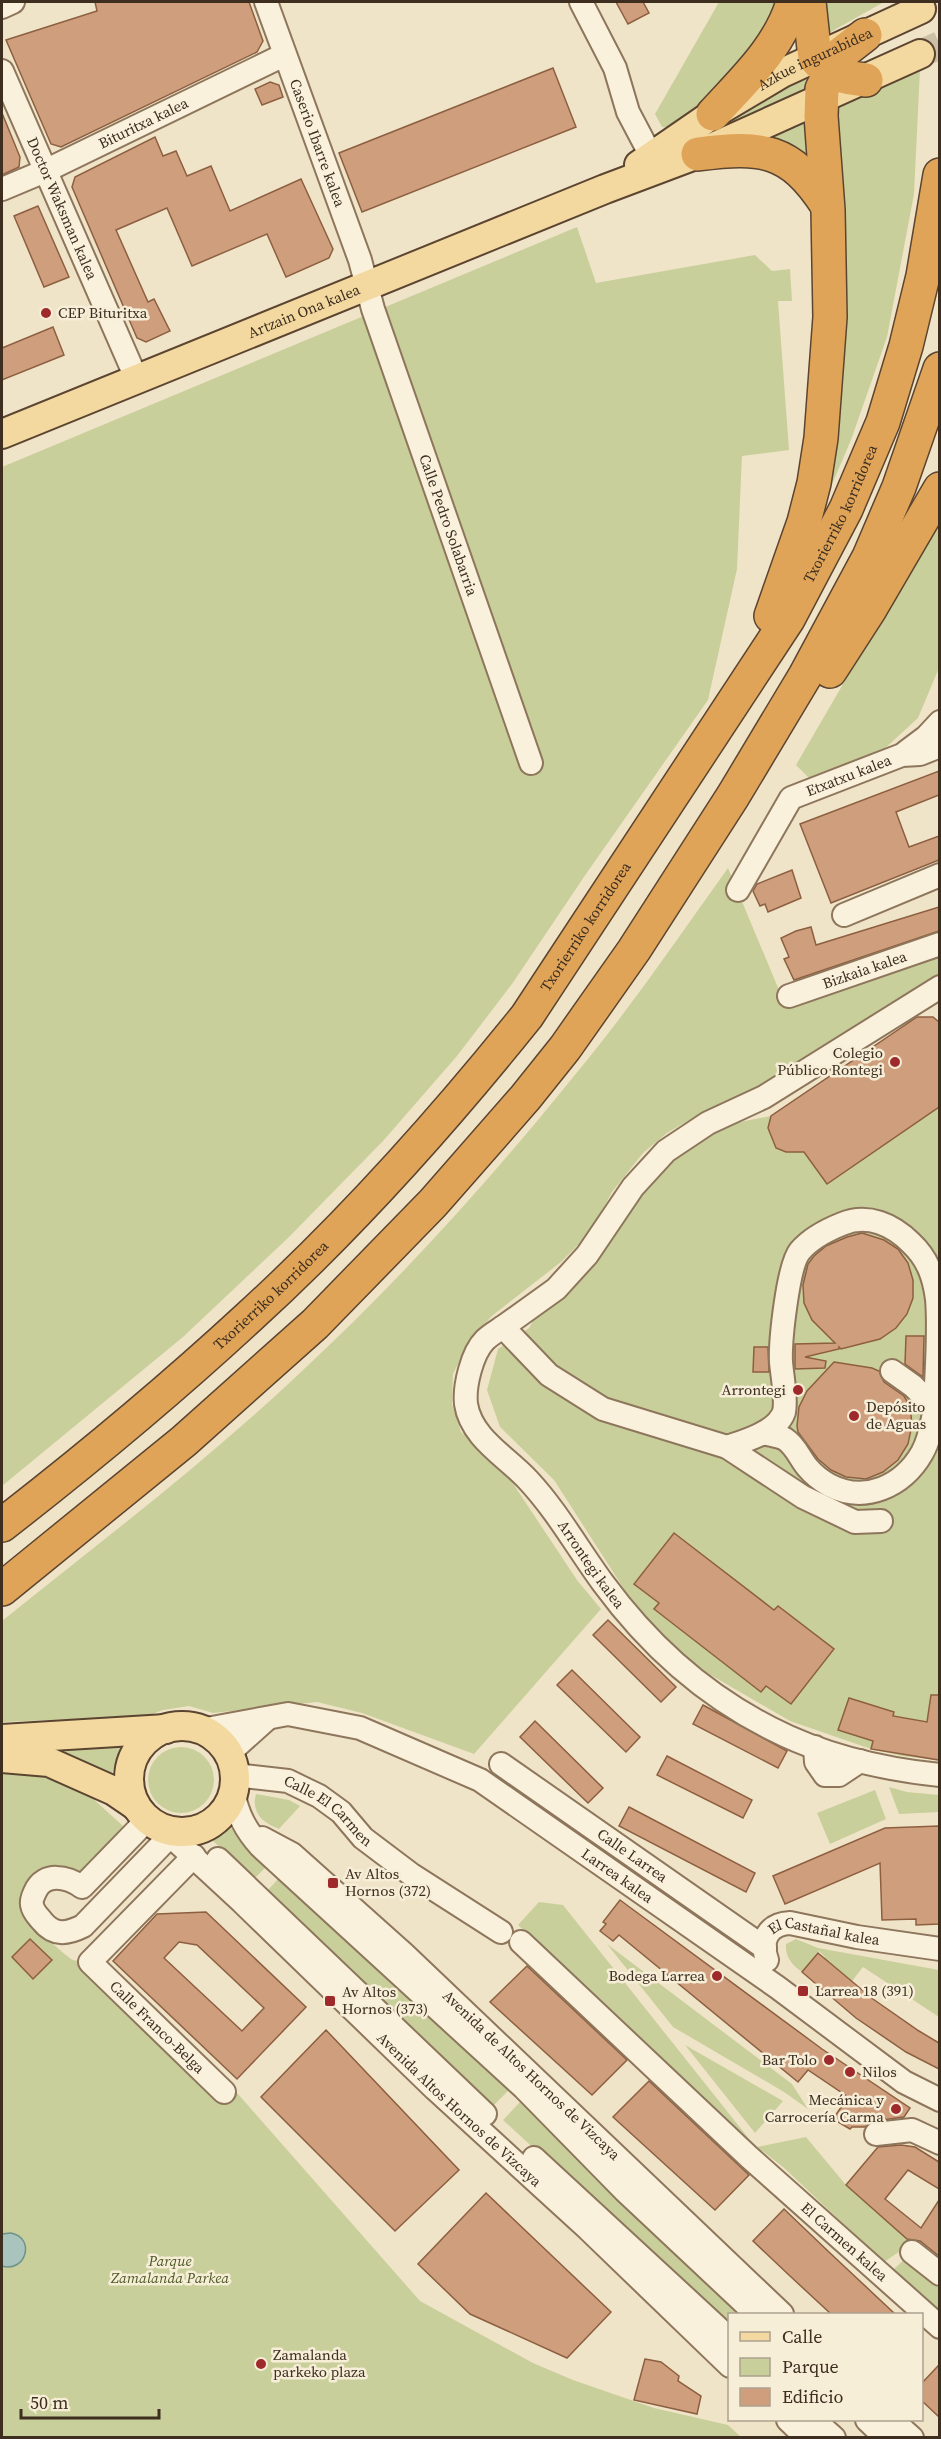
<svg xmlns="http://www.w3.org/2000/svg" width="941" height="2439" viewBox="0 0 941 2439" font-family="'Source Serif 4',serif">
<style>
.green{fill:#c9cf9b}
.water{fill:#a9c4bc;stroke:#6f938a;stroke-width:1.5}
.building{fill:#cf9f7d;stroke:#8d5f41;stroke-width:1.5;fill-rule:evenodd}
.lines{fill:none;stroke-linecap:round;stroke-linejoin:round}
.major-tunnel{stroke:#ccc0a6;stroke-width:28;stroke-dasharray:28 14;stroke-linecap:butt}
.minor-casing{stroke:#8d765c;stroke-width:26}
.major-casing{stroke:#5b4430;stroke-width:32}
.highway-casing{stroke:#5b4430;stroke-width:36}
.minor{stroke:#faf1dc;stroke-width:22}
.major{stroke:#f3d9a0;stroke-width:28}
.highway{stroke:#e0a458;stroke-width:33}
.poi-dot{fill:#9e2a2b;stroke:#f7eed8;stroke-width:2}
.labels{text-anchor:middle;stroke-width:5;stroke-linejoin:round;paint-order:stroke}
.street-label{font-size:15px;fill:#3d2e20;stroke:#f7eed8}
.poi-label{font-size:15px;fill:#3d2e20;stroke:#f7eed8;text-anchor:start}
.park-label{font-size:15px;font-style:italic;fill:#4d5a26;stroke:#f7eed8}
</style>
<rect width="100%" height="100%" fill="#f0e4c8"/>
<g class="green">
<path d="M 719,2 L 783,2 L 771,34 L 679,129 L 662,127 L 655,114 Z"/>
<path d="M 824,2 L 884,2 L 827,34 Z"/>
<path d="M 805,70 L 808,93 L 684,150 Z"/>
<path d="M 920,70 L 914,194 L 887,337 L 851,440 L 804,550 L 841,355 L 845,255 L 835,119 L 840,105 L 847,100 L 870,94 Z"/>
<path d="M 807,117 L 809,168 L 757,142 Z"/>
<path d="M 577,227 L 596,283 L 755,255 L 772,271 L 790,269 L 792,301 L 778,301 L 789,450 L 742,456 L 737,569 L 708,700 L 586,874 L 512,984 L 457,1056 L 383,1141 L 289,1237 L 183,1337 L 2,1486 L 2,467 Z"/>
<path d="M 939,519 L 939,668 L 918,718 L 882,751 L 809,778 L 796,765 Z"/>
<path d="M 728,868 L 784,1002 L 939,953 L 939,974 L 822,1054 L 769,1083 L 694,1117 L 667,1133 L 643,1153 L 612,1192 L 590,1233 L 561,1262 L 493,1315 L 471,1338 L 453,1374 L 452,1404 L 461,1432 L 510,1479 L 577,1580 L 601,1609 L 474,1754 L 362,1713 L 317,1702 L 213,1713 L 189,1706 L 163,1710 L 147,1716 L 2,1722 L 2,1621 C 103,1540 208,1460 302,1371 C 400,1280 490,1180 574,1076 C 629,1010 678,938 728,868 Z"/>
<path d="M 939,1107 L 939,1760 L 902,1756 L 871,1749 L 790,1721 L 709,1674 L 651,1631 L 554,1480 L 500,1427 L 487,1390 L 498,1349 L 529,1328 L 554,1283 L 677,1154 L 735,1123 L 771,1116 L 768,1128 L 776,1148 C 785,1152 792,1154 802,1149 L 827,1183 Z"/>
<circle cx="181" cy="1780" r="33"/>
<path d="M 2,1747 L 123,1748 L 111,1775 Z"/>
<path d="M 2,1774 L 53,1776 L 89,1795 L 123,1826 L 81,1872 C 59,1862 32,1862 23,1889 C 20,1896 19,1904 22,1911 C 25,1919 65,1956 73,1960 C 78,1962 89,1961 96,1962 L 238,2094 L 420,2301 L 533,2363 L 573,2380 L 654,2408 L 728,2425 L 741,2437 L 2,2437 Z"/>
<path d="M 889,1787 L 907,1792 L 939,1795 L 939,1812 L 899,1814 Z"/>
<path d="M 875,1790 L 886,1819 L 830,1844 L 817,1813 Z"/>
<path d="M 256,1794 L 289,1800 L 300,1806 L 279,1829 C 262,1823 251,1812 256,1794 Z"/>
<path d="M 231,1828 L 267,1866 L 255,1878 L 213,1841 Z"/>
<path d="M 279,1878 L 510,2089 L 492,2107 L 268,1890 Z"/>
<path d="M 539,1902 L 563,1905 L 750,2140 L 518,1925 Z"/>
<path d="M 796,1939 L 818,1948 L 939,1970 L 939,2017 L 863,1967 L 852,1981 L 828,1961 L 821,1962 L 825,1957 L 819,1951 L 802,1972 C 792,1965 785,1957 786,1944 Z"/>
<path d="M 607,1944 L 792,2084 L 808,2109 L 784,2092 L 673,2027 Z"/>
<path d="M 685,2045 L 783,2101 L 755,2133 Z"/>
<path d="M 522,2100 L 744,2314 L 730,2314 L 729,2329 L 503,2120 Z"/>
<path d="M 806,2137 L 846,2185 L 912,2243 L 884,2262 L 783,2167 L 757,2147 Z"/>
<path d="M 908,2256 L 939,2283 L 939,2310 L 928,2304 L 893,2270 Z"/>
</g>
<path class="water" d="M 11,2233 C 36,2238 26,2273 2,2266 L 2,2234 Z"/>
<g class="building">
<path d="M 95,2 L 249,2 L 263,41 L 257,52 L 61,147 L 51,144 L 6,40 L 97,11 Z"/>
<path d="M 616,2 L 643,2 L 649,13 L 628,24 Z"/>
<path d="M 553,68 L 576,127 L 362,212 L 339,153 Z"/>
<path d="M 270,82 L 279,85 L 283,97 L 262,105 L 255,89 Z"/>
<path d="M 2,113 L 20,157 L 19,167 L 2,175 Z"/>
<path d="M 155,137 L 163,156 L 176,151 L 187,176 L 211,166 L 230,211 L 301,179 L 333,249 L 329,258 L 286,277 L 267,234 L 192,266 L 167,208 L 116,230 L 148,302 L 154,299 L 170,331 L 146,342 L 137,338 L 72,187 L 75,177 Z"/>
<path d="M 38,206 L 69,277 L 44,287 L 14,216 Z"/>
<path d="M 53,327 L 64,355 L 2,380 L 2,348 Z"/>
<path d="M 939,771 L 939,795 L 896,812 L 909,847 L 939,836 L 939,860 L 831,903 L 800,824 Z"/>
<path d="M 792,870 L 801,898 L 768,912 L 765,904 L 760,906 L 753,891 L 757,884 Z"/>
<path d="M 939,907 L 939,931 L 794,980 L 784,959 L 789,957 L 781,938 L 796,931 L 811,927 L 816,945 Z"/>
<path d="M 917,1017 L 933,1017 L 939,1022 L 939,1107 L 827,1184 L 804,1152 L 786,1152 L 776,1148 L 768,1128 L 771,1116 Z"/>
<path d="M 862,1233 L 884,1240 L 898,1249 L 908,1263 L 913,1280 L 913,1298 L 907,1314 L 896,1328 L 880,1339 L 841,1349 L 839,1347 L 839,1349 L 805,1357 L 826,1361 L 825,1368 L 795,1369 L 795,1344 L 835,1343 L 812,1320 L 804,1303 L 803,1285 L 808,1264 L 814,1256 L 826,1246 L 847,1237 Z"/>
<path d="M 906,1336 L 924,1336 L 923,1377 L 905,1364 Z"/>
<path d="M 754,1347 L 768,1347 L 769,1372 L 753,1372 Z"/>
<path d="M 834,1362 L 872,1368 L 879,1371 L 884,1382 L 904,1396 L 910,1406 L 912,1425 L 908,1444 L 898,1460 L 883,1472 L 866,1479 L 846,1477 L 831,1470 L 818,1459 L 798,1432 L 797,1426 L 799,1407 L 807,1391 Z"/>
<path d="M 674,1533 L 774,1610 L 778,1606 L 834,1649 L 791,1704 L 766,1686 L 761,1692 L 730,1668 L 654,1609 L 659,1603 L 634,1584 Z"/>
<path d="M 608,1620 L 676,1687 L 661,1702 L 593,1635 Z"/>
<path d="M 572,1670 L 640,1737 L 626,1752 L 557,1685 Z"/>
<path d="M 931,1695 L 939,1695 L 939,1760 L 871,1749 L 873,1741 L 838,1730 L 849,1698 L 894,1712 L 893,1716 L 927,1722 Z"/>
<path d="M 703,1705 L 787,1751 L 778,1768 L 693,1724 Z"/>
<path d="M 535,1721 L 603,1788 L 588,1803 L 520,1737 Z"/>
<path d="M 667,1756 L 752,1800 L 743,1818 L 657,1775 Z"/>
<path d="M 629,1807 L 755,1873 L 746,1892 L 619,1826 Z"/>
<path d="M 939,1826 L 939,1924 L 916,1925 L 916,1919 L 882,1920 L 880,1863 L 785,1904 L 773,1876 L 885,1828 Z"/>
<path d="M 620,1900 L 822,2049 L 910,2108 L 904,2117 L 875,2121 L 865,2127 L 852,2127 L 850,2129 L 833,2119 L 848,2097 L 808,2070 L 798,2082 L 619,1935 L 613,1941 L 600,1931 L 606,1924 L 603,1922 Z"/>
<path d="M 206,1912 L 306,2007 L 237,2079 L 113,1961 L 157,1914 ZM 179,1942 L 197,1945 L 264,2008 L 242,2031 L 164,1958 Z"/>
<path d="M 30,1939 L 52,1960 L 33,1979 L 12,1957 Z"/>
<path d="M 818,1953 L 873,1999 L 919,2031 L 939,2043 L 939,2069 L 906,2052 L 856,2018 L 802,1972 Z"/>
<path d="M 527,1966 L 627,2060 L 592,2095 L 490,2002 Z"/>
<path d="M 326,2030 L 459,2170 L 395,2231 L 261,2097 Z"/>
<path d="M 649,2081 L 749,2175 L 715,2210 L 613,2117 Z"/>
<path d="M 901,2145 L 915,2147 L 939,2162 L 939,2189 L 908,2170 L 885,2199 L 921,2228 L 939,2200 L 939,2256 L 920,2241 L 907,2239 L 846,2185 L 878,2147 Z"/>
<path d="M 486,2193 L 611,2312 L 567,2358 L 470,2314 L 418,2264 Z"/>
<path d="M 784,2209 L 830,2253 L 895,2314 L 831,2314 L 790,2276 L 753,2241 Z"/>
<path d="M 645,2359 L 661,2362 L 679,2376 L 678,2381 L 701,2396 L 697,2414 L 634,2400 Z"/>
<path d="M 939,2365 L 939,2417 L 921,2400 L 921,2384 Z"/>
</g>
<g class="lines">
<path class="major-tunnel" d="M 920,54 L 940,45"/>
<g class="minor-casing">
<g id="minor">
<path id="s1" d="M 266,2 L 360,260 L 373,309 L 531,763"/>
<path d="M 581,2 L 615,68 L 628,112 L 658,169"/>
<path d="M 2,7 L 13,2"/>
<path id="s2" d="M 2,71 L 137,380"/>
<path id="s3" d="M 2,189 L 45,171 L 284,55"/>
<path d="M 906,752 L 926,737 L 940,722"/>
<path id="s4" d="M 738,890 L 791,798 L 902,755 L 920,754 L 940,746"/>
<path d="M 844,915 L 940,875"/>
<path id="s5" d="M 789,996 L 940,944"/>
<path id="s6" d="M 503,1327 C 497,1331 490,1335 485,1340 C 472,1353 464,1386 466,1404 C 471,1438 507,1457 528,1480 C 557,1511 578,1549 603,1583 C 647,1643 703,1694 770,1728 C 822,1755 881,1769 940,1775"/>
<path d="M 763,1433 C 770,1435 779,1436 785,1439 C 796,1446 800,1459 808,1468 C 813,1474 822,1481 829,1485 C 865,1504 903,1486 922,1453 C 930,1439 932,1423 935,1408 L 913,1386 L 892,1371"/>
<path d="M 727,1447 C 745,1441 777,1432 784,1412 C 787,1400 782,1375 781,1362 C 780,1341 788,1265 800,1251 C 811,1238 827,1230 842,1224 C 868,1213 893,1225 911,1243 C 928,1259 934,1277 937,1299 C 940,1335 936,1373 935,1408"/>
<path d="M 881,1521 L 855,1522 L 803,1497 L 727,1447 L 603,1409 L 549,1375 L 503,1327 L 556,1289 L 587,1255 L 633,1187 L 666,1151 L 708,1123 L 764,1097 L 940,987"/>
<path id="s7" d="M 201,1730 L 288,1714 L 360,1728 L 480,1780 L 777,1987 L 904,2082 L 940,2100"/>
<path d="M 815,1747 L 816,1762 L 825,1775 L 839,1775 L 860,1761"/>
<path d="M 228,1754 L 268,1718"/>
<path id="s8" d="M 501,1764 L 765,1948"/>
<path id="s9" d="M 235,1775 L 288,1781 L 319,1796 L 341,1812 L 363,1838 L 412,1875 L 501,1932"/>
<path d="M 233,1792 C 238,1815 245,1829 260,1846 L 524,2088 L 625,2191 L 756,2314"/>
<path d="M 147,1820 L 82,1887 C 68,1877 44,1871 35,1892 C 33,1896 31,1901 32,1905 C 33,1912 38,1916 42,1921 C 54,1936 67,1934 83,1926 L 170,1836"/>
<path id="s10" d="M 163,1829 L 242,1902 L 435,2089 L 588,2229 L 730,2366"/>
<path id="s11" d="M 262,1838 L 292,1854 L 404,1954 L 782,2314"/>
<path id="s12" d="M 194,1856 L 90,1962 L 224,2092"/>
<path d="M 218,1859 L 485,2114"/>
<path id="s13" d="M 521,1942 L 749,2157 L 940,2327"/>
<path id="s14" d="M 767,1960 C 760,1940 768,1924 790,1923 L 857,1937 L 940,1949"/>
<path d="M 876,2134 L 912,2130 L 940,2143"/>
<path d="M 534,2158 L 730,2339"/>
<path d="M 912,2252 L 940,2274"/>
<path d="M 788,2420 L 807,2438"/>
<path d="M 814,2420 L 834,2438"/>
<path d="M 867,2420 L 886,2438"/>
<path d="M 892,2420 L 912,2438"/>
</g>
</g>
<g class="major-casing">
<g id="major">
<path id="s15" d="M 639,165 L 713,114 L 782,73 L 921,9"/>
<path id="s16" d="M 2,434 L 605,189 L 698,154 L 920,54"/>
<circle cx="182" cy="1779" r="53"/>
<path d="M 2,1739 L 166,1729"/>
<path d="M 2,1758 L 49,1762 L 114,1791 L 136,1806"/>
</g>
</g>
<g class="highway-casing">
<g id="highway">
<path d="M 809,2 L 815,58 C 828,75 846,78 866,80"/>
<path d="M 713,114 C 744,80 780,47 793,2"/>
<path d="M 698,154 C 762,146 790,148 827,205"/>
<path d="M 771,616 L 804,522 L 814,483 L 821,438 L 830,317 L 828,210 L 821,116 L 822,89 L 838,56 L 865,35"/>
<path d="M 830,671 L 870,609 L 940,489"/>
<path id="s17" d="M 2,1525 C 87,1459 170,1390 249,1317 C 350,1225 442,1122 527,1016 L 788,619 L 846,509 L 883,422 L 906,346 L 923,276 L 940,175"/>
<path d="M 2,1589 L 184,1441 L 315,1324 L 433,1203 L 525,1098 L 565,1048 L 634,950 L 733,796 L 805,676 L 869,557 L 899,487 L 940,369"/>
</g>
</g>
<use href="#minor" class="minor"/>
<use href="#major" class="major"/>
<use href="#highway" class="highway"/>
</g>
<g class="poi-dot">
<circle cx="46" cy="313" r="6"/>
<circle cx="895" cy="1062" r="6"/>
<circle cx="798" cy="1390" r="6"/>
<circle cx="854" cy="1416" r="6"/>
<rect x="327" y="1877" width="12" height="12" rx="3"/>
<circle cx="717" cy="1976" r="6"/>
<rect x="797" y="1985" width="12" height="12" rx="3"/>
<rect x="324" y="1995" width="12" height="12" rx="3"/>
<circle cx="829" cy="2060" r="6"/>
<circle cx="850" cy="2072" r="6"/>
<circle cx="896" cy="2109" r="6"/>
<circle cx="261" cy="2364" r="6"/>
</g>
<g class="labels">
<g class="street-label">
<text dy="5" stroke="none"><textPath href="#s15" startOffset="206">Azkue ingurabidea</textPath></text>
<text dy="5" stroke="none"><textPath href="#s3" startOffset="156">Bituritxa kalea</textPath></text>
<text dy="5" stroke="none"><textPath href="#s1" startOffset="150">Caserio Ibarre kalea</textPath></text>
<text dy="5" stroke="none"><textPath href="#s2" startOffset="150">Doctor Waksman kalea</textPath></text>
<text dy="5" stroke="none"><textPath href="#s16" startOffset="326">Artzain Ona kalea</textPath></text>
<text dy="5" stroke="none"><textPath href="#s17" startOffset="1326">Txorierriko korridorea</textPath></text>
<text dy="5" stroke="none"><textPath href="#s1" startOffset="554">Calle Pedro Solabarria</textPath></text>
<text dy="5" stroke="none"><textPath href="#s4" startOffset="168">Etxatxu kalea</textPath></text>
<text dy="5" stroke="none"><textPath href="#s17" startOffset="840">Txorierriko korridorea</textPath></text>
<text dy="5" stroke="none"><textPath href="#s5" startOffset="80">Bizkaia kalea</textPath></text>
<text dy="5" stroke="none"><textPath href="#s17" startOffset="354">Txorierriko korridorea</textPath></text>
<text dy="5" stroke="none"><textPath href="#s6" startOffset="296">Arrontegi kalea</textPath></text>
<text dy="5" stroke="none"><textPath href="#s9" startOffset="104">Calle El Carmen</textPath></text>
<text dy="5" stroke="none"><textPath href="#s8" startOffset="160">Calle Larrea</textPath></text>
<text dy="5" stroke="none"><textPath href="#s7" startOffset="460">Larrea kalea</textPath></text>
<text dy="5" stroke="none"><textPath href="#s14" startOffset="87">El Castañal kalea</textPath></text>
<text dy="5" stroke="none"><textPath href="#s12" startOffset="242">Calle Franco-Belga</textPath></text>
<text dy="5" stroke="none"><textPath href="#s11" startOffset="360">Avenida de Altos Hornos de Vizcaya</textPath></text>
<text dy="5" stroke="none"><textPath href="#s10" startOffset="408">Avenida Altos Hornos de Vizcaya</textPath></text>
<text dy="5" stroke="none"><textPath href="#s13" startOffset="441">El Carmen kalea</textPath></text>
</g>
<g class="poi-label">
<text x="58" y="318">CEP Bituritxa</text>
<text x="883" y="1058" text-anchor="end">Colegio<tspan x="883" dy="17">Público Rontegi</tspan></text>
<text x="786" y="1395" text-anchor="end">Arrontegi</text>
<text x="866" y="1412">Depósito<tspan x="866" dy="17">de Aguas</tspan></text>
<text x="345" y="1879">Av Altos<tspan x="345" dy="17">Hornos (372)</tspan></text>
<text x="705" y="1981" text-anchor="end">Bodega Larrea</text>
<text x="815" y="1996">Larrea 18 (391)</text>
<text x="342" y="1997">Av Altos<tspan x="342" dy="17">Hornos (373)</tspan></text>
<text x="817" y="2065" text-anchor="end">Bar Tolo</text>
<text x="862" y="2077">Nilos</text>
<text x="884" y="2105" text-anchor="end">Mecánica y<tspan x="884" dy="17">Carrocería Carma</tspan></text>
<text x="273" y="2360">Zamalanda<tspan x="273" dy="17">parkeko plaza</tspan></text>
</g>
<g class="park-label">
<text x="170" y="2266">Parque<tspan x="170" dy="17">Zamalanda Parkea</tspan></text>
</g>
</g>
<rect width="941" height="2439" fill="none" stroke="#3d2e20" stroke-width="6"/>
<rect x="728" y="2313" width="195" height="108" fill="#f7eed8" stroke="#ada18e" stroke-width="1.5"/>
<rect x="740" y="2332" width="30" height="9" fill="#f3d9a0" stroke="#ada18e" stroke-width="1.5"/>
<text x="782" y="2343" font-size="18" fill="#3d2e20">Calle</text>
<rect x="740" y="2358" width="30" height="18" fill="#c9cf9b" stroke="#ada18e" stroke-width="1.5"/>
<text x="782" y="2373" font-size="18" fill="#3d2e20">Parque</text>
<rect x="740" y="2388" width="30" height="18" fill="#cf9f7d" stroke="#ada18e" stroke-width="1.5"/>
<text x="782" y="2403" font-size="18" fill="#3d2e20">Edificio</text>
<path d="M21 2409v9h138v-9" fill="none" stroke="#3d2e20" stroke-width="3"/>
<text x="30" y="2409" font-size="18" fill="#3d2e20" stroke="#f7eed8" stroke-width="4.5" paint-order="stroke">50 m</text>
</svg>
